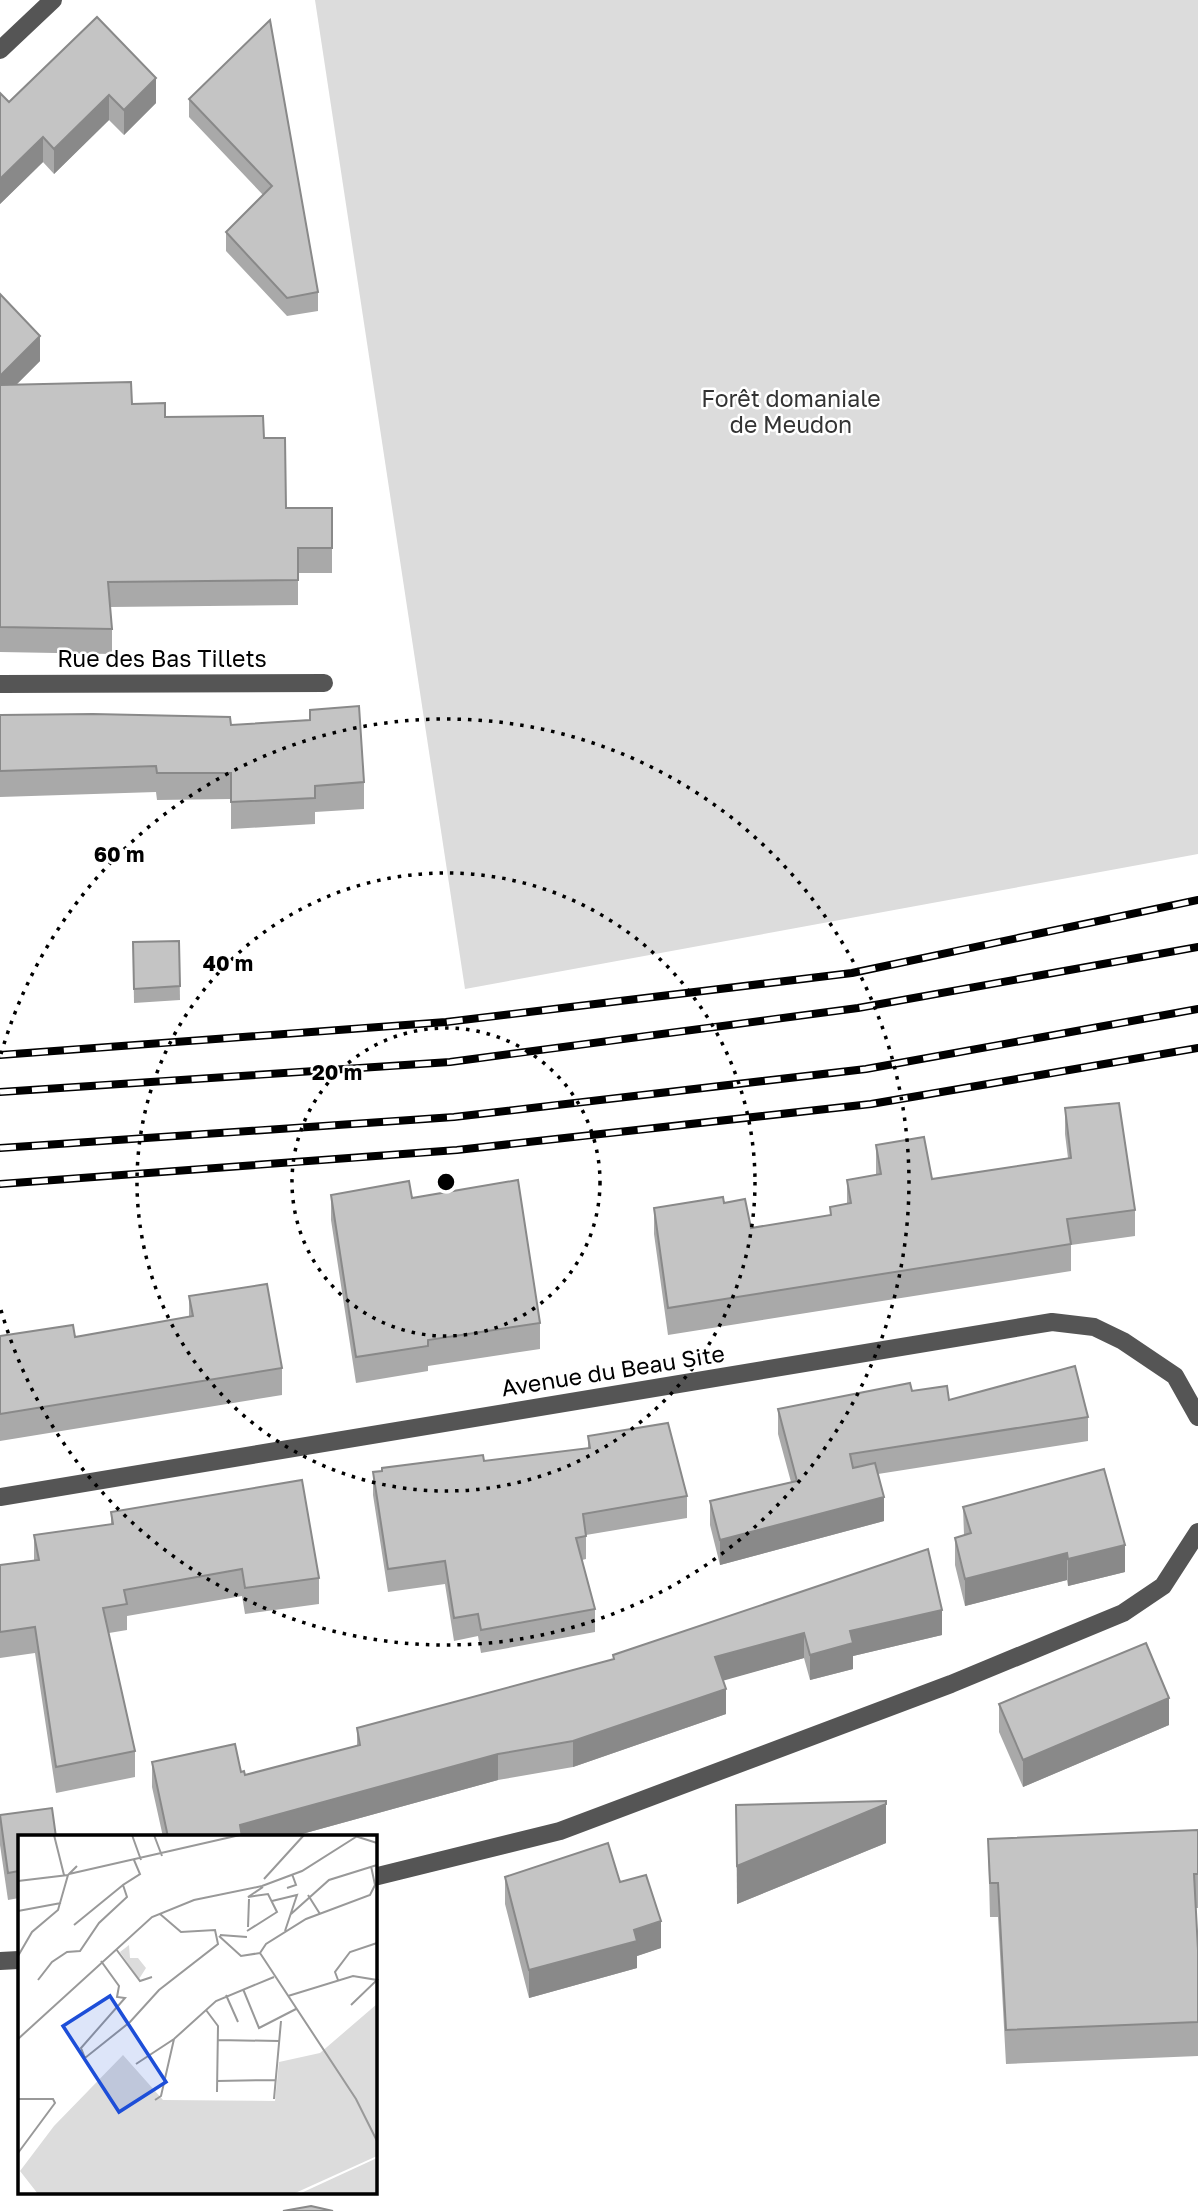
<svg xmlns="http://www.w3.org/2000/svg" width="1198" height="2211" viewBox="0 0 1198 2211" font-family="'Golos Text',sans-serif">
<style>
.green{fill:#dcdcdc}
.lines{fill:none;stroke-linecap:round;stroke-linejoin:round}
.minor{stroke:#555;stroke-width:18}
.rail-casing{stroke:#000;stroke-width:8}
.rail{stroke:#fff;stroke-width:5;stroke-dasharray:16;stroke-linecap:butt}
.wall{fill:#a9a9a9}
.shaded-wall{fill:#898989}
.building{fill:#c4c4c4;stroke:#898989;stroke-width:2}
.ring{fill:none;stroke:#000;stroke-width:3.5;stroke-dasharray:3.5 7}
.labels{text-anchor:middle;stroke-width:5;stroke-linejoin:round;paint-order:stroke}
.park-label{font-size:23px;fill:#333;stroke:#fff}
.street-label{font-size:23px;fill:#000;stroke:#fff}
.inset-road{fill:none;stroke:#999;stroke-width:2}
.view{fill:#1d4ed8;fill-opacity:0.15;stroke:#1d4ed8;stroke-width:3.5}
.inset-edge{fill:none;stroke:#000;stroke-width:3.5}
.centre{fill:#000;stroke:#fff;stroke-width:3.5}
.ring-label{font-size:21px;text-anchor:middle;font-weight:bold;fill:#000;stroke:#fff;stroke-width:5;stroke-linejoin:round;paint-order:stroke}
</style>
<rect width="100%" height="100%" fill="#fff"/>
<path class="green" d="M 315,0 L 1198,0 L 1198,854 L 465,989 Z"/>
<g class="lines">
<g class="minor">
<path d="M 0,50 L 53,0"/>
<path d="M 0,684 L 324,683"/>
<path d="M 0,1497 L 1052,1322 L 1094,1327 L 1123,1341 L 1175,1376 L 1198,1417"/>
<path d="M 374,1877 L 560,1831 L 951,1684 L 1123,1613 L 1163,1586 L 1198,1532"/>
<path d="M 0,1961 L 19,1960"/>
</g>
<g class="rail-casing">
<g id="rail">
<path d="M 0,1055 L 446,1022 L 852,973 L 1198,900"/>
<path d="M 0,1092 L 450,1062 L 858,1008 L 1198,947"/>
<path d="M 0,1148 L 454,1117 L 866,1069 L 1198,1009"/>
<path d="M 0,1184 L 457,1150 L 871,1104 L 1198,1048"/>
</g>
</g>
<use href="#rail" class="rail"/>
</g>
<g class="wall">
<path d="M 97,17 L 156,103 L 124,135 L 109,120 L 54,174 L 43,162 L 0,204 L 0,93 L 9,102 Z"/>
<path d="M 270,20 L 318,292 L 318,311 L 287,316 L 226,251 L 226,232 L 263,195 L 189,117 L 189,99 Z"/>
<path d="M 0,294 L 40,361 L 16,385 L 132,404 L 165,417 L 264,438 L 286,508 L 332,508 L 332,573 L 298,573 L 298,605 L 110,607 L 112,629 L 112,654 L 0,652 Z"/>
<path d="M 310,710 L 364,782 L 364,809 L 315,812 L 315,824 L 231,829 L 231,799 L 157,800 L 156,792 L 0,797 L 0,715 L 231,725 L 310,720 Z"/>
<path d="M 179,941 L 180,1000 L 134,1003 L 133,942 Z"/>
<path d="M 1065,1108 L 1135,1210 L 1135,1236 L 1071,1245 L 1071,1271 L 668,1335 L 654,1234 L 654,1208 L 724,1203 L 751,1228 L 830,1216 L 830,1207 L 847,1204 L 847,1180 L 876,1175 L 876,1145 L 932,1179 L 1068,1158 L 1065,1134 Z"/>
<path d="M 331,1195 L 412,1198 L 540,1323 L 540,1349 L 428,1366 L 428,1371 L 356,1383 L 331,1220 Z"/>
<path d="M 189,1296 L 282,1368 L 282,1395 L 0,1441 L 0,1336 L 75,1337 L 189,1317 Z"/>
<path d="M 912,1391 L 949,1400 L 1088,1417 L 1088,1441 L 878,1474 L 884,1521 L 720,1565 L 710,1525 L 710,1501 L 791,1482 L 778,1434 L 778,1409 Z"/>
<path d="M 588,1436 L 687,1496 L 687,1518 L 586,1535 L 586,1559 L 582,1560 L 595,1609 L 595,1632 L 481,1653 L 478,1636 L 454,1641 L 445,1584 L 388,1592 L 373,1495 L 373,1472 L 484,1461 L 588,1448 Z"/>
<path d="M 963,1507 L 1125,1572 L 1068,1586 L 1067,1580 L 965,1606 L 955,1565 L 955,1538 L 964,1535 Z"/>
<path d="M 111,1512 L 319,1578 L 319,1604 L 245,1614 L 242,1596 L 127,1616 L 127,1630 L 109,1633 L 135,1751 L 135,1777 L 56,1793 L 35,1653 L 0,1658 L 0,1565 L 34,1561 L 34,1535 L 111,1524 Z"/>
<path d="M 928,1549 L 942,1635 L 853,1656 L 853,1669 L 810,1680 L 804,1658 L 723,1680 L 726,1714 L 573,1767 L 498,1780 L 291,1837 L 163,1837 L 152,1787 L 152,1762 L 241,1772 L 245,1775 L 357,1746 L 357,1728 L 613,1659 L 613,1655 Z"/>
<path d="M 999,1704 L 1169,1725 L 1023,1787 L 999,1732 Z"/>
<path d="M 736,1805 L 886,1843 L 737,1904 Z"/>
<path d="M 0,1815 L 19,1837 L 19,1898 L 8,1900 L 0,1845 Z"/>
<path d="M 1198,1830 L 1198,1908 L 1196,1908 L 1198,1950 L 1198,2056 L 1006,2064 L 998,1917 L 990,1917 L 988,1839 Z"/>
<path d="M 505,1877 L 620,1882 L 661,1948 L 637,1956 L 637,1968 L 529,1998 L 505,1904 Z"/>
</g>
<g class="shaded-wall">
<path d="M 156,78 L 156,103 L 124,135 L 124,110 Z"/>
<path d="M 109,95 L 109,120 L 54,174 L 54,149 Z"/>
<path d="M 43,137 L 43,162 L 0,204 L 0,179 Z"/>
<path d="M 40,336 L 40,361 L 0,401 L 0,376 Z"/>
<path d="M 884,1497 L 884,1521 L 720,1565 L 720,1540 Z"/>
<path d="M 1125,1545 L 1125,1572 L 1068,1586 L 1068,1559 Z"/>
<path d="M 1067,1553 L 1067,1580 L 965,1606 L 965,1579 Z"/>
<path d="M 942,1610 L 942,1635 L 853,1656 L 853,1669 L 810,1680 L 810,1655 L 850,1631 Z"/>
<path d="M 804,1633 L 804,1658 L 715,1683 L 715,1657 Z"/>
<path d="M 726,1689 L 726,1714 L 573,1767 L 573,1741 Z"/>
<path d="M 1169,1698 L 1169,1725 L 1023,1787 L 1023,1760 Z"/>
<path d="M 498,1754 L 498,1780 L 291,1837 L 240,1837 L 240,1825 Z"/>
<path d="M 886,1804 L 886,1843 L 737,1904 L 737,1866 Z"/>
<path d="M 661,1921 L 661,1948 L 637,1956 L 637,1968 L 529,1998 L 529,1970 L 634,1930 Z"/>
</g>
<g class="building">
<path d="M 97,17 L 156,78 L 124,110 L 109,95 L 54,149 L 43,137 L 0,179 L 0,93 L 9,102 Z"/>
<path d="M 270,20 L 318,292 L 287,298 L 226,232 L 272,186 L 189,99 Z"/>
<path d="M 0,294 L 40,336 L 0,376 Z"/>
<path d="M 131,382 L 132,404 L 165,403 L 165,417 L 263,416 L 264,438 L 285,438 L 286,508 L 332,508 L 332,548 L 298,548 L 298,580 L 108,582 L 112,629 L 0,627 L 0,385 Z"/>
<path d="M 359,706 L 364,782 L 315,786 L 315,798 L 231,802 L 231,773 L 157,773 L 156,766 L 0,771 L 0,715 L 93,714 L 230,717 L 231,725 L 310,720 L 310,710 Z"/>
<path d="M 179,941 L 180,986 L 134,989 L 133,942 Z"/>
<path d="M 1119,1103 L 1135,1210 L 1067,1219 L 1071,1244 L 668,1308 L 654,1208 L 723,1197 L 724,1203 L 745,1199 L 751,1228 L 831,1215 L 830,1207 L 851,1203 L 847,1180 L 881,1174 L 876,1145 L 924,1137 L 932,1179 L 1071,1158 L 1065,1108 Z"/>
<path d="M 518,1180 L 540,1323 L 428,1340 L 428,1346 L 356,1357 L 331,1195 L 409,1181 L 412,1198 Z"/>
<path d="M 267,1284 L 282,1368 L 0,1414 L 0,1336 L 73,1325 L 75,1337 L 193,1316 L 189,1296 Z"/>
<path d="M 1075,1366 L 1088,1417 L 850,1454 L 853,1468 L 875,1463 L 884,1497 L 720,1540 L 710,1501 L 797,1481 L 778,1409 L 910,1383 L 912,1391 L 947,1386 L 949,1400 Z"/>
<path d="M 668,1423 L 687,1496 L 583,1514 L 586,1536 L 576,1538 L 595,1609 L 481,1630 L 478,1614 L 454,1618 L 445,1561 L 388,1569 L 373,1472 L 382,1471 L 382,1468 L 483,1455 L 484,1461 L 590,1448 L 588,1436 Z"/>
<path d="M 1104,1469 L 1125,1545 L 1068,1559 L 1067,1553 L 965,1579 L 955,1538 L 971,1533 L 963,1507 Z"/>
<path d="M 302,1480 L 319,1578 L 245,1588 L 242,1569 L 124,1590 L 127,1604 L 103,1608 L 135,1751 L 56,1767 L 35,1627 L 0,1632 L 0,1565 L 39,1560 L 34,1535 L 113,1524 L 111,1512 Z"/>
<path d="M 928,1549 L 942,1610 L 850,1631 L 853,1643 L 810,1655 L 804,1633 L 715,1657 L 726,1689 L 573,1741 L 498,1754 L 240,1825 L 242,1837 L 168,1837 L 152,1762 L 235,1744 L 241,1772 L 244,1771 L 245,1775 L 360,1745 L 357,1728 L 614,1659 L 613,1655 Z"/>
<path d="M 1146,1643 L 1169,1698 L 1023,1760 L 999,1704 Z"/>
<path d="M 886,1801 L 886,1804 L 737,1866 L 736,1805 Z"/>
<path d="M 52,1808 L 56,1837 L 19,1837 L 19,1871 L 8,1873 L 0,1815 Z"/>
<path d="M 1198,1830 L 1198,1874 L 1194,1874 L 1198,1950 L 1198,2022 L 1006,2030 L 998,1883 L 990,1883 L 988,1839 Z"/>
<path d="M 608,1843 L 620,1882 L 646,1875 L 661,1921 L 634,1930 L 637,1941 L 529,1970 L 505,1877 Z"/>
<path d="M 311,2206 L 333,2211 L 283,2211 Z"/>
</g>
<g class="ring">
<circle cx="446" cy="1182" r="154"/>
<circle cx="446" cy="1182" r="309"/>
<path d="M1 1054A463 463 0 1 1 1 1310"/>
</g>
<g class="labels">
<g class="park-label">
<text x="791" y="407">Forêt domaniale<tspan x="791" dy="26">de Meudon</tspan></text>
</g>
<g class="street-label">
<text x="162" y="667">Rue des Bas Tillets</text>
<text transform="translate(613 1371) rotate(-9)" y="8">Avenue du Beau Site</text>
</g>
</g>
<g transform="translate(18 1835)">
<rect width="359" height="359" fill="#fff"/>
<path d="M 111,110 L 112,123 L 120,123 L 128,133 L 121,144 L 102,117 ZM 359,169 L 359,321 L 275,359 L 20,359 L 2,336 L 36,291 L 105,220 L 145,265 L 257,266 L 261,227 L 302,218 ZM 359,323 L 359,359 L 281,359 Z" fill="#dcdcdc"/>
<path class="inset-road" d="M 36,0 L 46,40M 114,0 L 123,25M 136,0 L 144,21M 337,1 L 359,8M 51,39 L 222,0M 246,44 L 286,0M 0,46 L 50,40 L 59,31M 244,51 L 284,36 L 341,0M 269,53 L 278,50 L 274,39M 290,60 L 302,79M 254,66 L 279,60 L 267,96M 0,76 L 43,68M 273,79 L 311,45 L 359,30M 56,90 L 105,50M 230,92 L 231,64M 229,96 L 259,77 L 250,59 L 230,62 L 245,52M 202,100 L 229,102M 201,101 L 223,121 L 242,118M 98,114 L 122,146 L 134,142M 242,118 L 338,264 L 359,306M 242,118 L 248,109 L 288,84 L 352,60 L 357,50 L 353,31M 0,121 L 14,97 L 40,75 L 50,40M 83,126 L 101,151 L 99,162 L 107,163 L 63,213 L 67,223 L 112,187 L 141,155 L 200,109 L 197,95 L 163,97 L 142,79M 20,145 L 34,127 L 49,117 L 62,116 L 81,88 L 109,62 L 105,50 L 122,39 L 116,25M 320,145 L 317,137 L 332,117 L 359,108M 225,154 L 241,193 L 278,174M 208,160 L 220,187M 270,161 L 335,141 L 359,145 L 333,170M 188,175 L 200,191 L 199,257M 0,204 L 134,82 L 176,65 L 244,51M 199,205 L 261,206M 118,229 L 156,204 L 198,166 L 256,142M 199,246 L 258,245M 0,264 L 35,264 L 37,268 L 0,318M 256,264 L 263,186M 137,265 L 143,261 L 156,204"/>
<path class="view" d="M 92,161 L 148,247 L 101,277 L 45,191 Z"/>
<rect width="359" height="359" class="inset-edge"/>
</g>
<circle cx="446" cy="1182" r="10" class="centre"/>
<g class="ring-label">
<text x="119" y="862">60 m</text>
<text x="228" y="971">40 m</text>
<text x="337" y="1080">20 m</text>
</g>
</svg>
